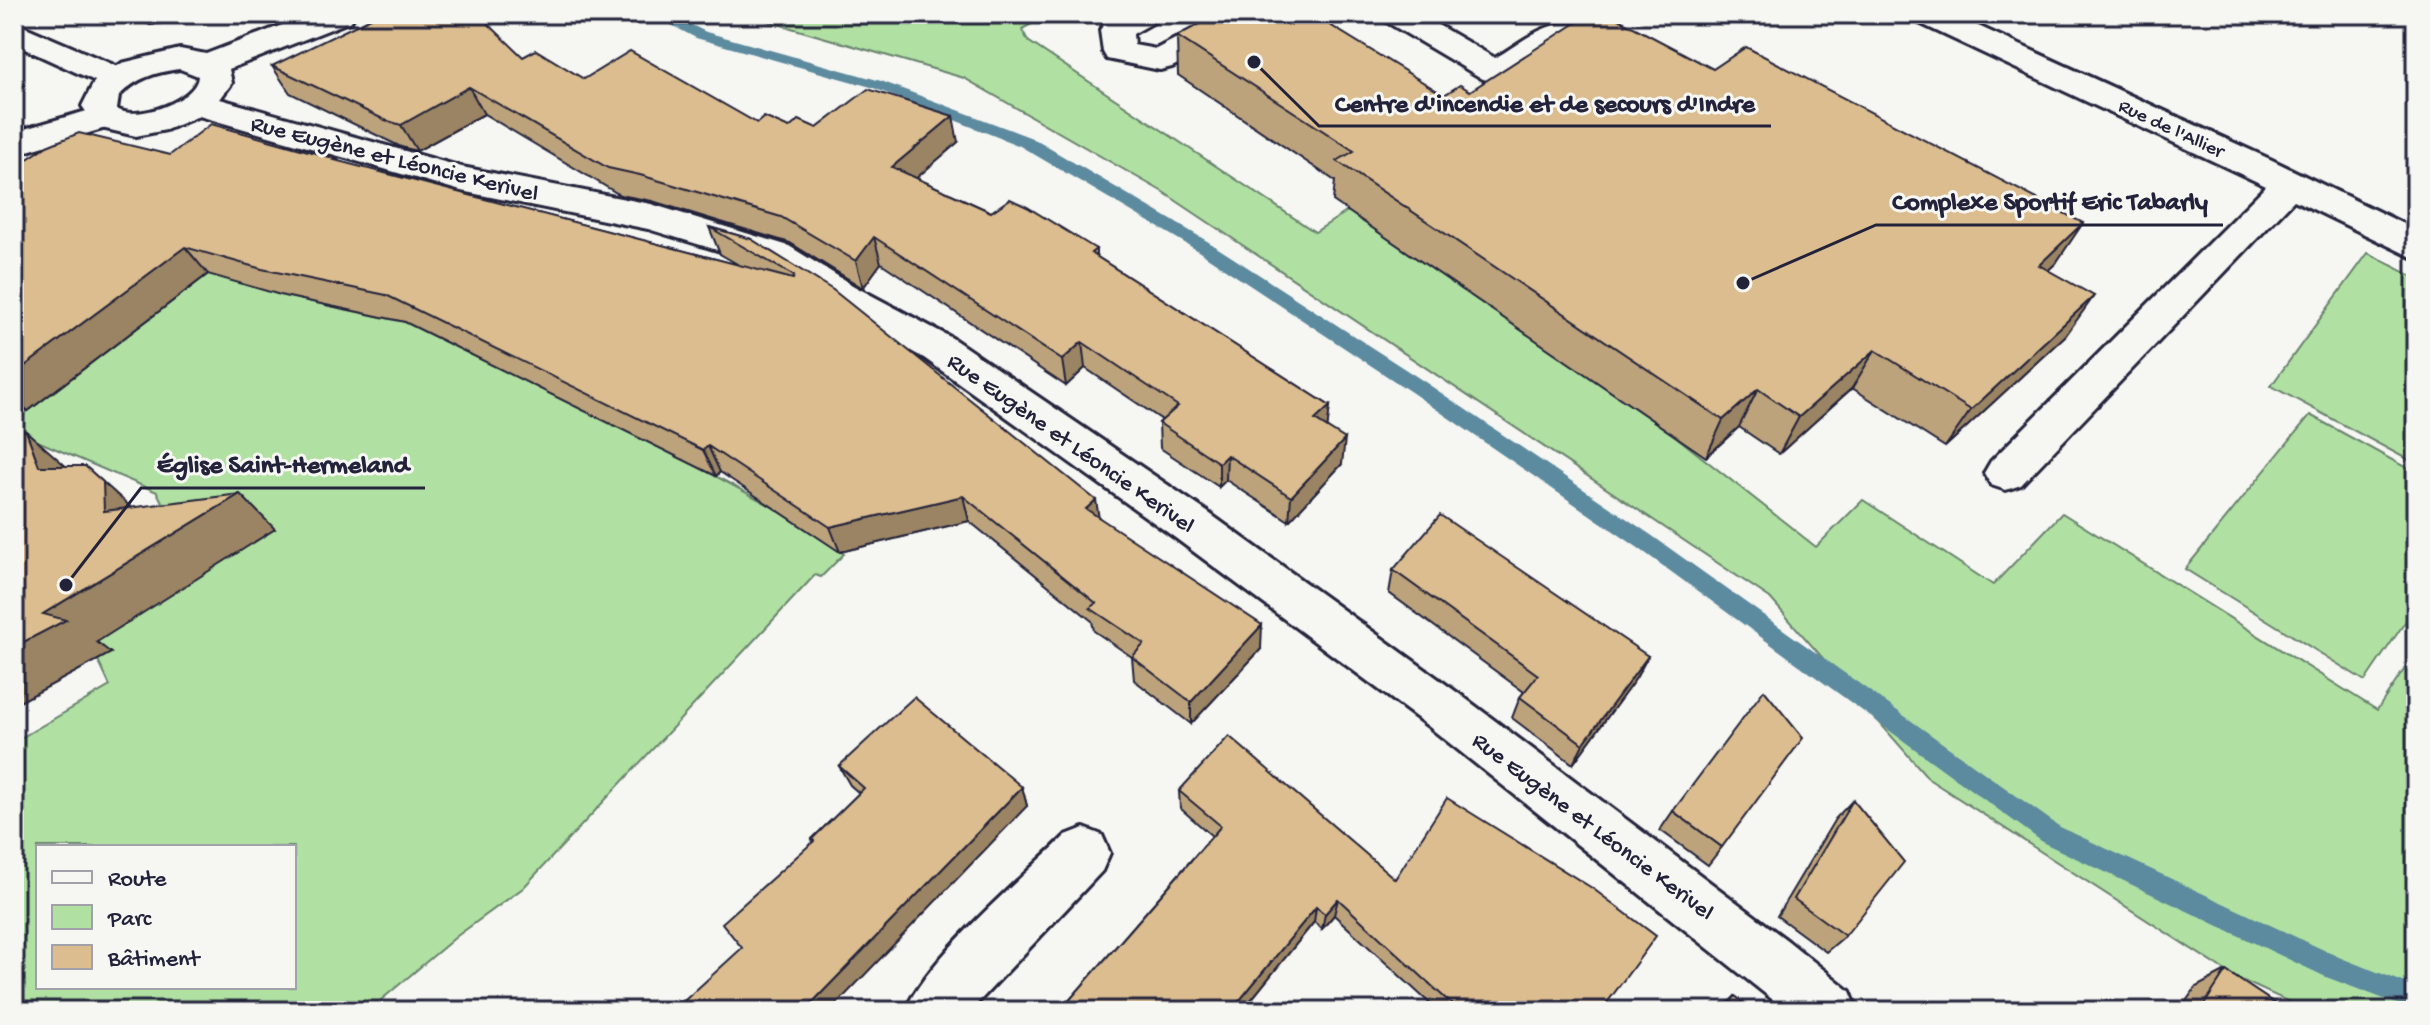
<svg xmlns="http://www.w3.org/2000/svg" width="2430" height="1025" viewBox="0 0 2430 1025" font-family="'Gochi Hand',sans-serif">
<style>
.green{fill:#b0e1a2;stroke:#69826e;stroke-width:2;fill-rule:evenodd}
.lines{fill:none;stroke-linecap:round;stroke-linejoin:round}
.stream{fill:#5c8a9f;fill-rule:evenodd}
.minor-casing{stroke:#22223b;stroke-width:6}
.major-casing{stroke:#22223b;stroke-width:6}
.minor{fill:#f6f6f2;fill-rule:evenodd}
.major{fill:#f6f6f2;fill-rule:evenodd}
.wall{fill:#bda37b;stroke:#22223b;stroke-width:2}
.shaded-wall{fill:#9a8464;stroke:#22223b;stroke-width:2}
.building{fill:#dcbd8f;stroke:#22223b;stroke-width:2}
.labels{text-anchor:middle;stroke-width:6;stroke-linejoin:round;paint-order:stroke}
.far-street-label{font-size:20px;fill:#22223b;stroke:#f6f6f2}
.street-label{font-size:24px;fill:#22223b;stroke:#f6f6f2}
.leader{fill:none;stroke:#22223b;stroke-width:3}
.callout-dot{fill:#22223b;stroke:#f6f6f2;stroke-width:3}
.callout-label{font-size:26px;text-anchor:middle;font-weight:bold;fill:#22223b;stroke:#f6f6f2;stroke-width:6;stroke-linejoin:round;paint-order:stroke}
</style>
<rect width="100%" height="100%" fill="#f6f6f2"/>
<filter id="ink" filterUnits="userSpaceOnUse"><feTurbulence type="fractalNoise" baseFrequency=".0125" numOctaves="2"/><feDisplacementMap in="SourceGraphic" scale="16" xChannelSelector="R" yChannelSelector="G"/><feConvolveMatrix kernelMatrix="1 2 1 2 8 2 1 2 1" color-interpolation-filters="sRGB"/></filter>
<g filter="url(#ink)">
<g class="green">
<path d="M 743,14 L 1050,14 L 1022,29 L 1028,41 L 1315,232 L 1348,211 L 1675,436 L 1816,547 L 1863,500 L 1993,585 L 2062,513 L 2377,710 L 2416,652 L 2416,1011 L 2309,1011 L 2235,977 L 1930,780 L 1770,598 L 1163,192 L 964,78 Z"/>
<path d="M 2368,253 L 2416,278 L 2416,464 L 2271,386 Z"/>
<path d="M 209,273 L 284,296 L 405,322 L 697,466 L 771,506 L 844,554 L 821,577 L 815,575 L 523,888 L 457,936 L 368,1011 L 14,1011 L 14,742 L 110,686 L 98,660 L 108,653 L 100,651 L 87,620 L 175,528 L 157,492 L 14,431 L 14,422 ZM 38,847 L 294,847 L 294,987 L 38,987 Z"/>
<path d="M 2310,415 L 2416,473 L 2416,606 L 2365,681 L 2185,569 Z"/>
</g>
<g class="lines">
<path class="stream" d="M 650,14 L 669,14 L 706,32 L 881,81 L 1032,138 L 1207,241 L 1425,382 L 1651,535 L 2060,827 L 2341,958 L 2416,987 L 2416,1011 L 2326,977 L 2044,843 L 1637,547 L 1411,392 L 1195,249 L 1020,146 L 871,87 L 696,38 Z"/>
<g class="minor-casing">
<g id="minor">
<path d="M 1121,14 L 1161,14 L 1156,21 L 1133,34 L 1134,45 L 1156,49 L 1223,14 L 1264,14 L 1259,21 L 1172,67 L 1160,70 L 1107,59 L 1103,52 L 1100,30 L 1105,23 Z"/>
<path d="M 1380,14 L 1419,14 L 1495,58 C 1518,45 1548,18 1575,25 L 1580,32 L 1575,39 L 1507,79 L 1495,82 L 1483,79 L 1385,21 Z"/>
<path d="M 1910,14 L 1952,14 L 2272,160 L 2416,230 L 2416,259 L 2294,200 L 2021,485 L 2006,490 L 1991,485 L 1984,473 L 1991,461 L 2266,186 L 1915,21 Z"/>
<path d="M 14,22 L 130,72 L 135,79 L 130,86 L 118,89 L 106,86 L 14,44 Z"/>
<path d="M 104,106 L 116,109 L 121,117 L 116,125 L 14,155 L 14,132 Z"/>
<path d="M 1084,828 L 1102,835 L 1110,853 L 1102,871 L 970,1011 L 905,1011 C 928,957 1021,879 1066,835 Z"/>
</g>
</g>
<g class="major-casing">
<path id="major" d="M 311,14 L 356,14 L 351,21 L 229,69 L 232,83 L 220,99 L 462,167 L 651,204 L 789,246 L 854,286 L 952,338 L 1206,511 L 1462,696 L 1788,941 L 1850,991 L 1858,1011 L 1787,1011 L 1428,726 L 1174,537 L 924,358 L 826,306 L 763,264 L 648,229 L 461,191 L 199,116 L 166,130 L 136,136 L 97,127 L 82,106 L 94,82 L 122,63 L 180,49 L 206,54 ZM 180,69 L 198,76 C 197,100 137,122 117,109 L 119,96 C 136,78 156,72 180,69 Z"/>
</g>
<use href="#minor" class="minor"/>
<use href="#major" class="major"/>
</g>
<g class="wall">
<path d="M 128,14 L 197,14 L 188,19 L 150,25 Z"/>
<path d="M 1177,36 L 1444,95 L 1470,91 L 2056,263 L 2048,270 L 2066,335 L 1945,447 L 1852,388 L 1779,454 L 1739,427 L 1706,457 L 1333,201 L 1335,181 L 1178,75 Z"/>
<path d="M 523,57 L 584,79 L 757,123 L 789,128 L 817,128 L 958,142 L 916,178 L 991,212 L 1096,249 L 1096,256 L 1330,406 L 1327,428 L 1342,464 L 1289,521 L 1226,480 L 1219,487 L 1160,448 L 1159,423 L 1162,420 L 1085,368 L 1066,386 L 881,263 L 863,288 L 790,243 L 652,201 L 620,195 L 484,114 L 417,151 L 401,147 L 290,93 L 272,66 Z"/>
<path d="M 170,155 L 337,159 L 340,162 L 739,265 L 720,254 L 709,227 L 751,239 L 1098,517 L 1261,649 L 1191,724 L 1134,680 L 1132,657 L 1094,631 L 1092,621 L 969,521 L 840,552 L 720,472 L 716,476 L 405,322 L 284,296 L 208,274 L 28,411 L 14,404 L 14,168 Z"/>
<path d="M 1393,570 L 1648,656 L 1636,678 L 1573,764 L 1512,718 L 1520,697 L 1524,692 L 1389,593 Z"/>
<path d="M 839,766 L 1022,787 L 1027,806 L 813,842 L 812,839 L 859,793 L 850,785 Z"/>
<path d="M 1179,791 L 1395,879 L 1601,1011 L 1438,1011 L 1334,915 L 1322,929 L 1314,922 L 1242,1011 L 1060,1011 L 1212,836 L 1180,808 Z"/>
<path d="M 1853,800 L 1845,936 L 1826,952 L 1777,916 L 1835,819 Z"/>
<path d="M 1673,811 L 1722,847 L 1708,865 L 1660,830 Z"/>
<path d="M 2226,971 L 2286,1011 L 2179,1011 L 2196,987 Z"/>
<path d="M 1735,996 L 1754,1011 L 1720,1011 Z"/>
</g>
<g class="shaded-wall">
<path d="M 142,14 L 197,14 L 188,19 L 150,25 Z"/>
<path d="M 469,87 L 484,114 L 417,151 L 401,125 Z"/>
<path d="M 953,116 L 958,142 L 898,194 L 892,167 Z"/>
<path d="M 2083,223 L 2056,263 L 2013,303 L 2039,265 Z"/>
<path d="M 874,237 L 881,263 L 863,288 L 856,261 Z"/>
<path d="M 185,247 L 208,274 L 28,411 L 14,398 L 14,374 Z"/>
<path d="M 2094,296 L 2066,335 L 1945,447 L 1971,410 Z"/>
<path d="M 1082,342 L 1085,368 L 1066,386 L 1062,360 Z"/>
<path d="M 1875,350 L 1852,388 L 1779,454 L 1799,417 Z"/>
<path d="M 1758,389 L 1739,427 L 1706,457 L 1723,420 Z"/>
<path d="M 1330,406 L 1327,431 L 1315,420 Z"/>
<path d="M 26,431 L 68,468 L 39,466 Z"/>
<path d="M 1345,439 L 1342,464 L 1289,521 L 1291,497 Z"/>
<path d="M 708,446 L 720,472 L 716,476 L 703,450 Z"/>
<path d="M 1227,455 L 1226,480 L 1219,487 L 1219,463 Z"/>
<path d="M 85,466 L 143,518 L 104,511 Z"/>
<path d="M 240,494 L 275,529 L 97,642 L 111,653 L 14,705 L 14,647 L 43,614 Z"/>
<path d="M 963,496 L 969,521 L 840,552 L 830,527 Z"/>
<path d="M 1096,500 L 1100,525 L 1086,509 Z"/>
<path d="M 1262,625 L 1261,649 L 1191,724 L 1191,702 Z"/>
<path d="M 1648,656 L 1636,678 L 1573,764 L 1583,744 Z"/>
<path d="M 1022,787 L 1027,806 L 830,1011 L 804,1011 Z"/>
<path d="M 1338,899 L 1334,915 L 1322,929 L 1325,914 Z"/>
<path d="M 1316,907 L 1314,922 L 1242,1011 L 1231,1011 Z"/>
</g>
<g class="building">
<path d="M 379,14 L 478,14 L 523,57 L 536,50 L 584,79 L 630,51 L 757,123 L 764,117 L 789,128 L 799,120 L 817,128 L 868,89 L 953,116 L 892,167 L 991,212 L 1010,199 L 1027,207 L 1096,249 L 1091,253 L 1330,406 L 1315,420 L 1345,439 L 1291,497 L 1227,455 L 1219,463 L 1159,423 L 1178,406 L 1082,342 L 1062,360 L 874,237 L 856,261 L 781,217 L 640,175 L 608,168 L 469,87 L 401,125 L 385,120 L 272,66 Z"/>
<path d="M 1218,14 L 1312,14 L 1444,95 L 1460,85 L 1470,91 L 1590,14 L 1609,14 L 1713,69 L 1746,47 L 2083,223 L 2039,265 L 2094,296 L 1971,410 L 1875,350 L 1799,417 L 1758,389 L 1723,420 L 1337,161 L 1354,151 L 1177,36 Z"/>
<path d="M 211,124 L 337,159 L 334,160 L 793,279 L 794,276 L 709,227 L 751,239 L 833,290 L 1096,500 L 1086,509 L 1262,625 L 1191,702 L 1132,657 L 1144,644 L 1090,608 L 1096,603 L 963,496 L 830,527 L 708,446 L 703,450 L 386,295 L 262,269 L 185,247 L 14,374 L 14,168 L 47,146 L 79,133 L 170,155 Z"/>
<path d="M 14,430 L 26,431 L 39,466 L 85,466 L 103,482 L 104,511 L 240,494 L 43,614 L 66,620 L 14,647 Z"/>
<path d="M 1440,515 L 1648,656 L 1583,744 L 1520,697 L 1538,675 L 1393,570 Z"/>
<path d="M 1764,690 L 1803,738 L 1722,847 L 1673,811 Z"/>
<path d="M 914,697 L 1022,787 L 804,1011 L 673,1011 L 742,948 L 722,923 L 814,841 L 812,839 L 864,788 L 839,766 Z"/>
<path d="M 1229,736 L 1395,879 L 1447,798 L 1592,888 L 1656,936 L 1601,1011 L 1459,1011 L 1338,899 L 1325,914 L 1316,907 L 1231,1011 L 1060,1011 L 1221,826 L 1179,791 Z"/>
<path d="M 1853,800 L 1904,862 L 1845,936 L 1794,899 Z"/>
<path d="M 2226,971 L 2286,1011 L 2200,1011 Z"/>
<path d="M 1735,996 L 1754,1011 L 1726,1011 Z"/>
</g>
</g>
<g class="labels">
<g class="far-street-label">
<text transform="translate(2172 127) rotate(25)" y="7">Rue de l'Allier</text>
</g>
<g class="street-label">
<text transform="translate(395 157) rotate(14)" y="8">Rue Eugène et Léoncie Kerivel</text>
<text transform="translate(1072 442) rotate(35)" y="8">Rue Eugène et Léoncie Kerivel</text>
<text transform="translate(1594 825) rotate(37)" y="8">Rue Eugène et Léoncie Kerivel</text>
</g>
</g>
<path class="leader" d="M1254 62L1319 126H1771M1743 283L1876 225H2223M66 585L141 488H425"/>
<g class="callout-dot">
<circle cx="1254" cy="62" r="8"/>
<circle cx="1743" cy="283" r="8"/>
<circle cx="66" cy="585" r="8"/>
</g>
<g class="callout-label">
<text x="1545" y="111">Centre d'incendie et de secours d'Indre</text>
<text x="2050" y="209">Complexe Sportif Eric Tabarly</text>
<text x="283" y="472">Église Saint-Hermeland</text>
</g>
<rect width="2430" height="1025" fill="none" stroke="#f6f6f2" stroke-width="48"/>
<rect x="24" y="24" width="2382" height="977" fill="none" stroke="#22223b" stroke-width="3" filter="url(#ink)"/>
<rect x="36" y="845" width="260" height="144" fill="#f6f6f2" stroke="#a1a1a9" stroke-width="2"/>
<rect x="52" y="871" width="40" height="12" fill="#f6f6f2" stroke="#a1a1a9" stroke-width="2"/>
<text x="108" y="885" font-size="24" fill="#22223b">Route</text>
<rect x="52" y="905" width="40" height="24" fill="#b0e1a2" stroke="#a1a1a9" stroke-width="2"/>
<text x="108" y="925" font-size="24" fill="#22223b">Parc</text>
<rect x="52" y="945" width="40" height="24" fill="#dcbd8f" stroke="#a1a1a9" stroke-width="2"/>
<text x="108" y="965" font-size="24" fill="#22223b">Bâtiment</text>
</svg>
